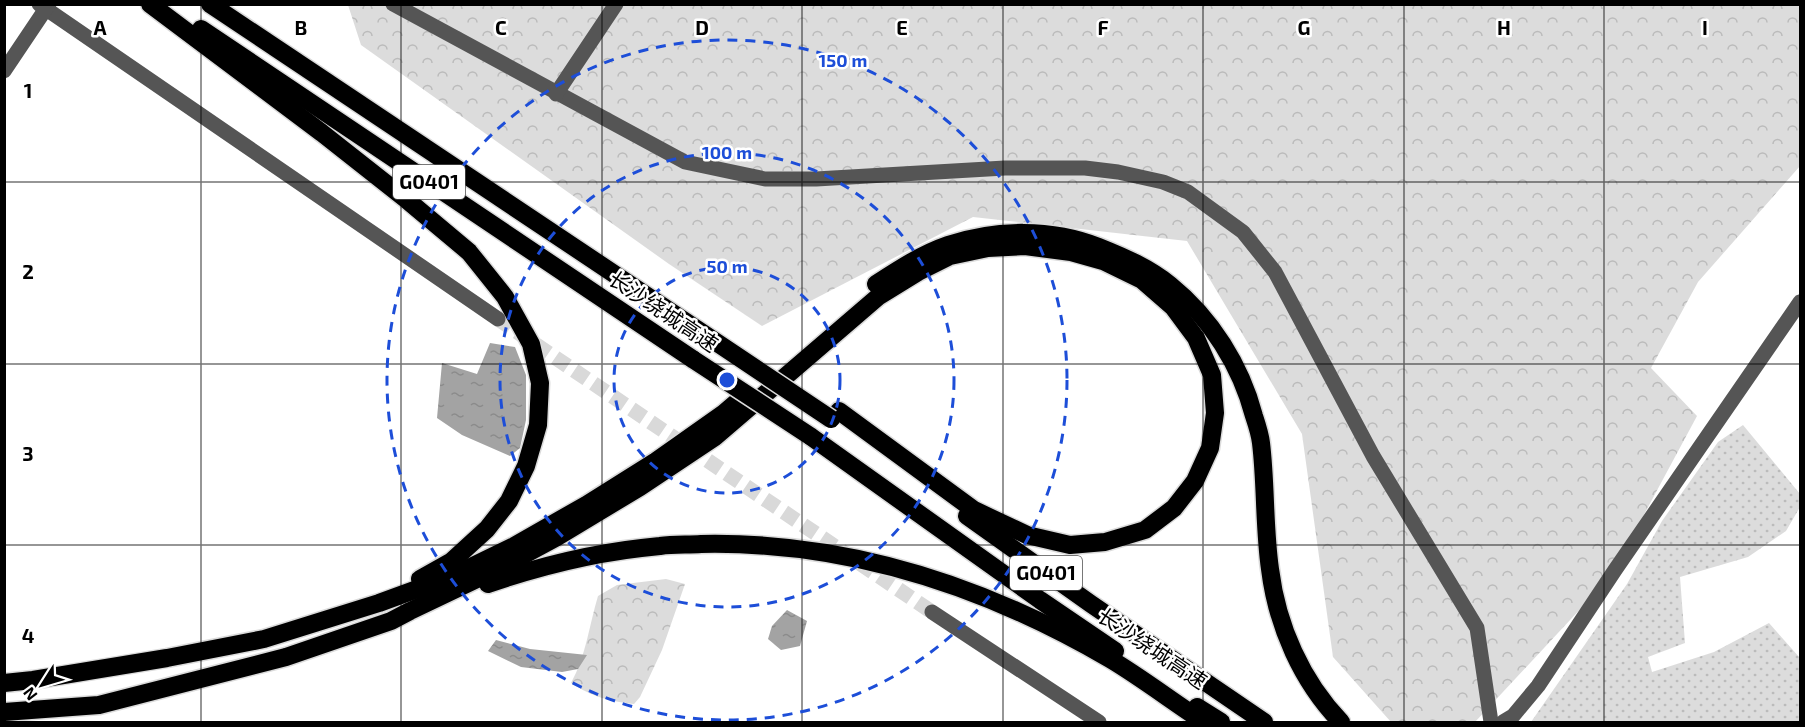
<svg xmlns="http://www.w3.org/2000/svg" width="1805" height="727" viewBox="0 0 1805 727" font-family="'Exo 2','Noto Sans SC',sans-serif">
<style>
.green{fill:url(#green-dots)}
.forest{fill:url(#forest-crowns)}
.water{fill:url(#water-ripples)}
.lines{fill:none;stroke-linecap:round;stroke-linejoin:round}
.minor-tunnel{stroke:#d9d9d9;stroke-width:15;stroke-dasharray:15 8;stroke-linecap:butt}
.highway-casing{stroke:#dbdbdb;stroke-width:21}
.minor{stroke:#555;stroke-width:15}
.highway{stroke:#000;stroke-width:18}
.highway-bridge-casing{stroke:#dbdbdb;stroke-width:21;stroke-linecap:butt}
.highway-bridge{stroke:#000;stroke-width:18}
.grid{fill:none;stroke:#000;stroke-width:1.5;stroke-opacity:0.55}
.ring{fill:none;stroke:#1d4ed8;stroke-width:3;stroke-dasharray:10 8}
.labels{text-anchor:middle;stroke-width:5;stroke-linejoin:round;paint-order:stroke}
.shield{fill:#fff;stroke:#4c4c4c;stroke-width:1.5}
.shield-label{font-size:20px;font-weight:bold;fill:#000}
.street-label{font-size:21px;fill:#000;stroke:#fff}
.grid-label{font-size:20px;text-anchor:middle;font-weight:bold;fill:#000;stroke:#fff;stroke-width:5;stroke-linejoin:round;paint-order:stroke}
.centre{fill:#1d4ed8;stroke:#fff;stroke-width:3}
.ring-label{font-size:18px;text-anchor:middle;font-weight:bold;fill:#1d4ed8;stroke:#fff;stroke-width:5;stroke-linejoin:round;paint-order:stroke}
</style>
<defs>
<pattern id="green-dots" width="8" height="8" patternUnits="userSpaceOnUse" patternTransform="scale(1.5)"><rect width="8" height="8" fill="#dcdcdc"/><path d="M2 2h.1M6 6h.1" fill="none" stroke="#bbb" stroke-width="1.8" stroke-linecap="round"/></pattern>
<pattern id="forest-crowns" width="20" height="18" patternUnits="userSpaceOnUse" patternTransform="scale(1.5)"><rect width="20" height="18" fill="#dcdcdc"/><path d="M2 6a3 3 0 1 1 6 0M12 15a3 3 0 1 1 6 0" fill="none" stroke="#bbb"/></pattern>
<pattern id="water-ripples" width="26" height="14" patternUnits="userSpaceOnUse" patternTransform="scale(1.5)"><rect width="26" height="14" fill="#a3a3a3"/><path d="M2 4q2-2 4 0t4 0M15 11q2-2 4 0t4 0" fill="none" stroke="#8b8b8b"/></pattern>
</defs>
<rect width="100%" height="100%" fill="#fff"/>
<path class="green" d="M 1743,425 L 1800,494 L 1800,507 L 1786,531 L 1748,557 L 1680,577 L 1685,643 L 1648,657 L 1652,672 L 1714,652 L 1769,623 L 1800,658 L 1800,722 L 1531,722 L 1627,584 L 1662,521 L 1718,442 Z"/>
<g class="forest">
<path d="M 348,5 L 1800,5 L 1800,166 L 1698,282 L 1651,368 L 1697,416 L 1611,576 L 1475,722 L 1391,722 L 1333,657 L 1302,434 L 1187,241 L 973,217 L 762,326 L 669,264 L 361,45 Z"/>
<path d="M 666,579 L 685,584 L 662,650 L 640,697 L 634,704 C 609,701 593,697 571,683 C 586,656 589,626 598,596 L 617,585 Z"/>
</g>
<g class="water">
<path d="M 490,343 L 515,347 L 526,375 L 526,420 L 520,448 L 510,456 L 462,435 L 437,418 L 442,363 L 477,374 Z"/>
<path d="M 787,610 L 807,621 L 800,646 L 781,650 L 768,639 L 772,626 Z"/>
<path d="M 496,640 L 530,649 L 587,655 L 578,669 L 562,672 L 521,667 L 488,651 Z"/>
</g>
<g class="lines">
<path class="minor-tunnel" d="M 498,319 L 932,612"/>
<g class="highway-casing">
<g id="highway">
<path d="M 150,4 L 322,133 L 407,200 L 469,252 L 505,297 L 531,344 L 540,383 L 538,425 L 526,466 L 509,501 L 487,529 L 452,561 L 420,579"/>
<path d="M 210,4 L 713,340"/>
<path d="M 201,29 L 694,360"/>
<path d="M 876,284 C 899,269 922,254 948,245 C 995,229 1052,228 1099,247 C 1124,257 1149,268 1170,285 C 1211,318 1241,366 1254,416 C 1257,425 1260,434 1261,443 C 1266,484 1264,527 1270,569 C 1277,626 1302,682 1341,722"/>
<path d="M 810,436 L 1040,600 L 1115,651"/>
<path d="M 967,516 L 1091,604 L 1264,722"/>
<path d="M 488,584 C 543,565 603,551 660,546 C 674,544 688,545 701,544 C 847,541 985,586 1110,659 C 1142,678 1173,702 1204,722"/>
<path d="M 4,683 L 33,680 L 167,658 L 264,639 L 379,603 L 450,577 L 514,546 L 586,505 L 656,461 L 724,413 L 738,401"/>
<path d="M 1197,707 L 1221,722"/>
<path d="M 4,712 L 99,705 L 286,657 L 391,621 L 410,611 L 496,570 L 557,537 L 640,487 L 715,437 L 879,296 L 918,272 L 950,256 L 988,248 L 1025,246 L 1071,252 L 1103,261 L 1142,280 L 1173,307 L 1196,338 L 1212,375 L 1215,413 L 1210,448 L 1195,481 L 1174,508 L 1145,530 L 1105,542 L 1070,545 L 1027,535 L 974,510 L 839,411"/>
</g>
</g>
<g class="minor">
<path d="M 39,4 L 498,319"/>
<path d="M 393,4 L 685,162 L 765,179 L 816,179 L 1005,168 L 1085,168 L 1118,172 L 1163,182 L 1188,192 L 1243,232 L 1275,272 L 1373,456 L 1477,628 L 1491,722"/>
<path d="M 4,71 L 49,4"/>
<path d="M 556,94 L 616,4"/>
<path d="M 932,612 L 1099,722"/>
<path d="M 1503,722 L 1513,716 L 1538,686 L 1615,570 L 1800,302"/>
</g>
<use href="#highway" class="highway"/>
<g class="highway-bridge-casing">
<g id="highway-bridge">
<path d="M 713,340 L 831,419"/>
<path d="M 694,360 L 810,436"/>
</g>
</g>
<use href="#highway-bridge" class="highway-bridge"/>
</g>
<path class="grid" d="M 201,4 L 201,722M 401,4 L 401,722M 602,4 L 602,722M 802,4 L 802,722M 1003,4 L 1003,722M 1203,4 L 1203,722M 1404,4 L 1404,722M 1604,4 L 1604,722M 4,182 L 1800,182M 4,364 L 1800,364M 4,545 L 1800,545"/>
<g class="ring">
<circle cx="727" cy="380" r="113"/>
<circle cx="727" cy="380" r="227"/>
<circle cx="727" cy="380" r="340"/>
</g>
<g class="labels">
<g class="shield">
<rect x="393" y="165" width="72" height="34" rx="4.5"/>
<rect x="1010" y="556" width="72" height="34" rx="4.5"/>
</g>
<g class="shield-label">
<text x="429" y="189">G0401</text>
<text x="1046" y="580">G0401</text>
</g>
<g class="street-label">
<text transform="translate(663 312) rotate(34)" y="7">长沙绕城高速</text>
<text transform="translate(1152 649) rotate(34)" y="7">长沙绕城高速</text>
</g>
</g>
<g class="grid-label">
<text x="100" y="35">A</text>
<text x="301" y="35">B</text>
<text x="501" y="35">C</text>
<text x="702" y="35">D</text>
<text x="902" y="35">E</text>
<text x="1103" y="35">F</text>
<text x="1304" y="35">G</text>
<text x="1504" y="35">H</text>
<text x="1705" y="35">I</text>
<text x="28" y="98">1</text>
<text x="28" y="279">2</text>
<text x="28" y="461">3</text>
<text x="28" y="643">4</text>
</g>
<circle cx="727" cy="380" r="9" class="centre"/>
<g class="ring-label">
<text x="843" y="67">150 m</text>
<text x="727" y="159">100 m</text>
<text x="727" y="273">50 m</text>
</g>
<rect width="1805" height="727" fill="none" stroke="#000000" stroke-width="12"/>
<g transform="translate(42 685) rotate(233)" stroke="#ffffff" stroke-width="4.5" paint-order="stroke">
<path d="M0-4.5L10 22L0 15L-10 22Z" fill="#000000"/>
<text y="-9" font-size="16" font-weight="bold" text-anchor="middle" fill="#000000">N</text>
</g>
</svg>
